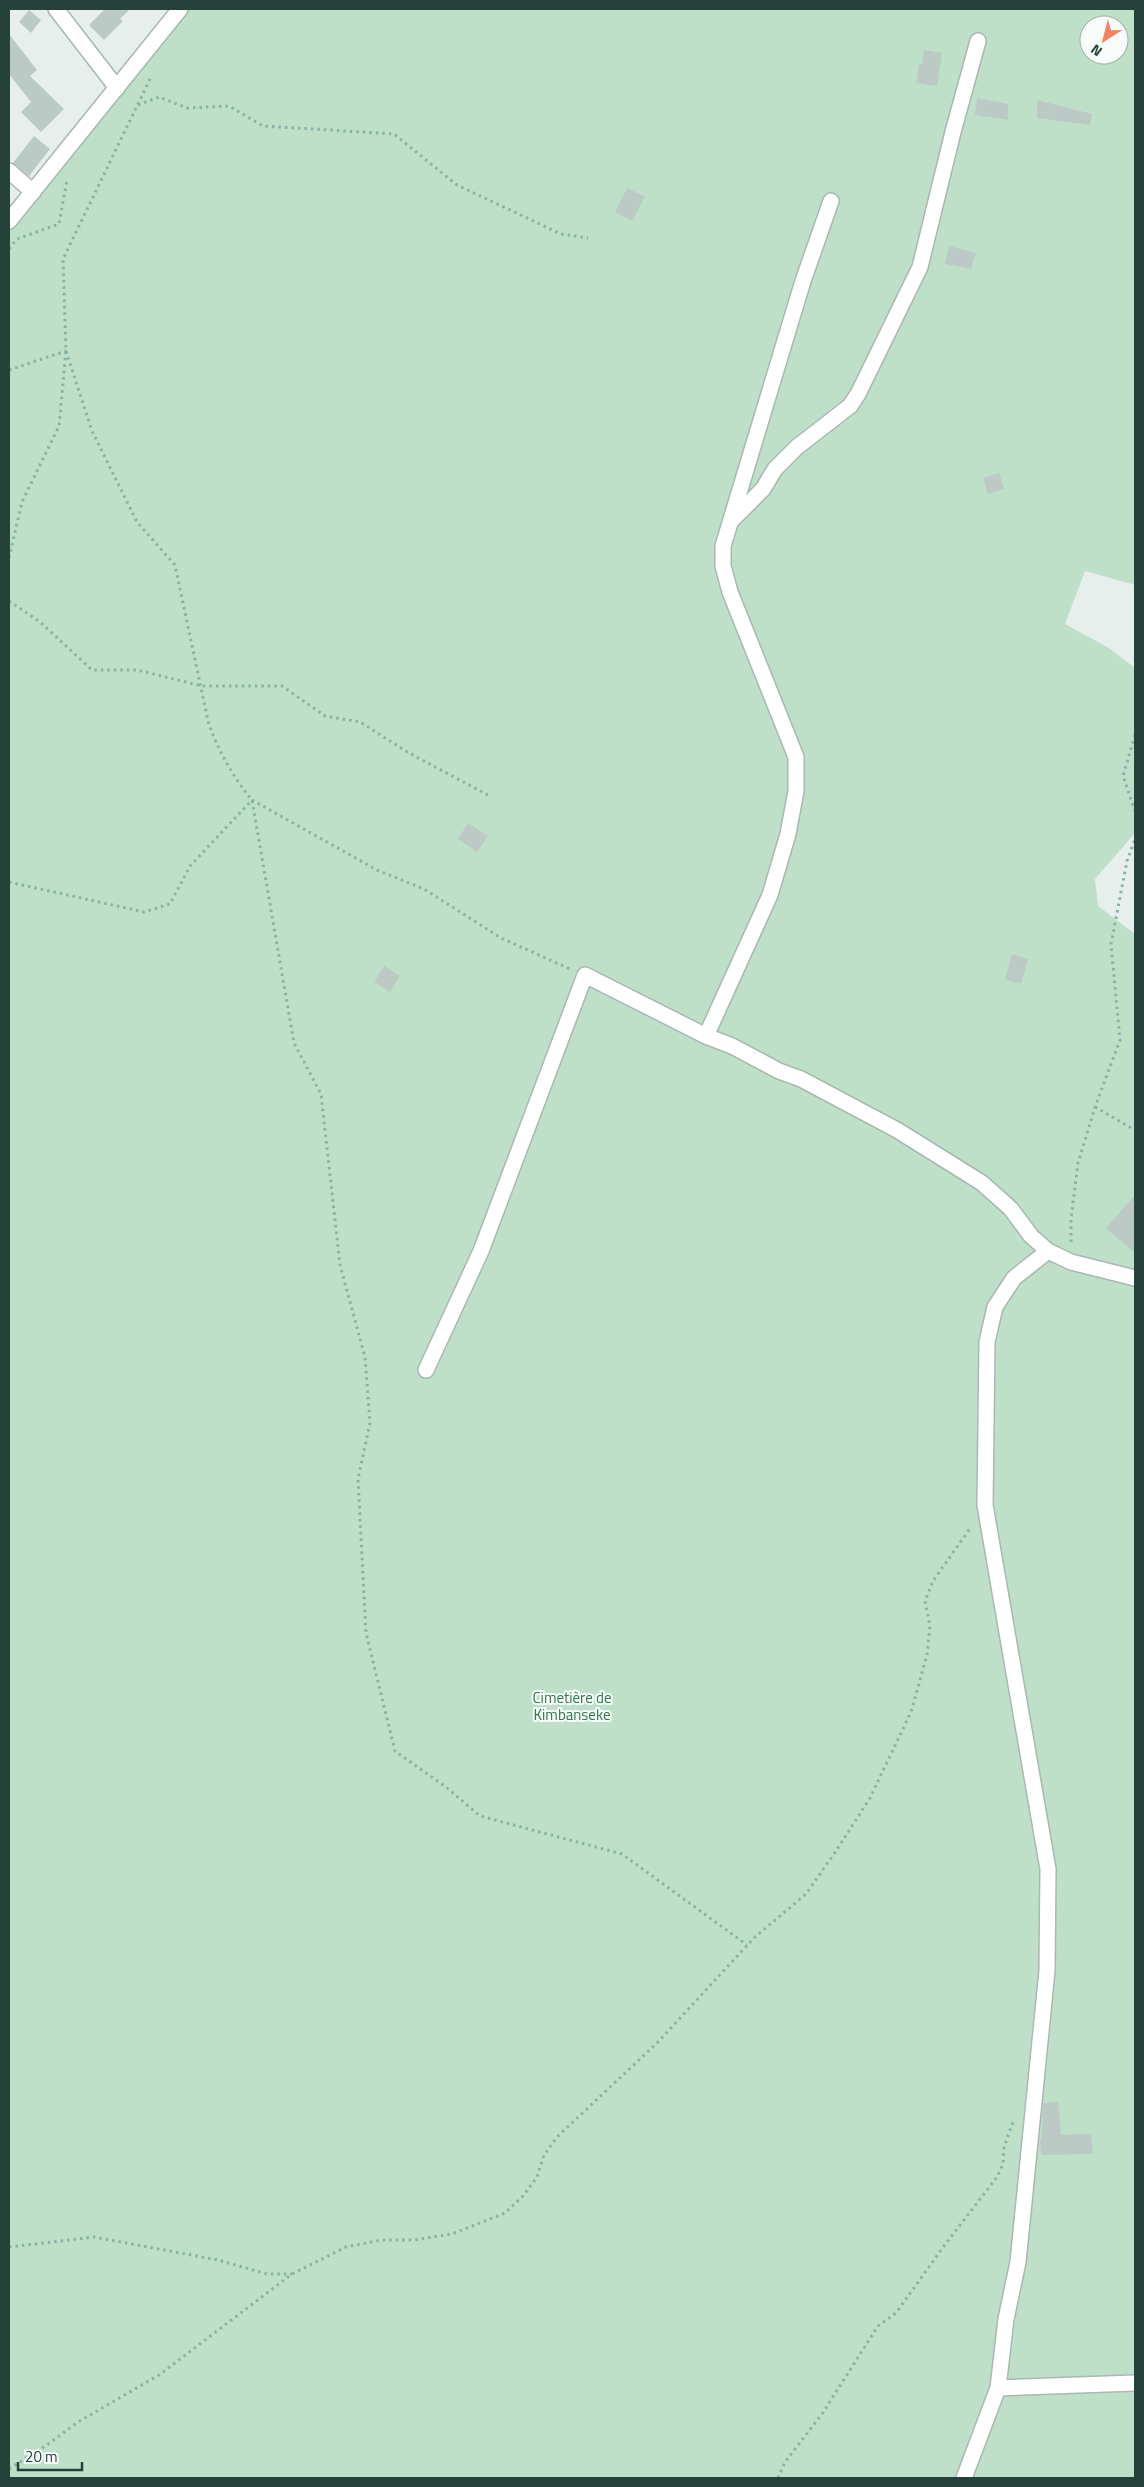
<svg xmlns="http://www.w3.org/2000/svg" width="1144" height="2487" viewBox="0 0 1144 2487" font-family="'Titillium Web',sans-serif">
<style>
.green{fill:#bfe0c8;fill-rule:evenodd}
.building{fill:#bbcac4}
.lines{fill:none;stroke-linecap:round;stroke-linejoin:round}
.minor-casing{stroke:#a8b8b2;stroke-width:18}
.path{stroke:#86b3a5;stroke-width:3;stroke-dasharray:2.5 4;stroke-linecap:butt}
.minor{stroke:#fff;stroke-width:15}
.labels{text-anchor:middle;stroke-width:4;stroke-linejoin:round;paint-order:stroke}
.park-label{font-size:15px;fill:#2d7a4b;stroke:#f7fbf9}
</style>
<rect width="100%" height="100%" fill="#e6efeb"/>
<path class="green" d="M 190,9 L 1135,9 L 1135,585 L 1085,571 L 1065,624 L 1109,648 L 1135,668 L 1135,833 L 1095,879 L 1098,906 L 1135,934 L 1135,2478 L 9,2478 L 9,232 ZM 1089,25 L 1119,25 L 1119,55 L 1089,55 Z"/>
<g class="building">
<path d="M 105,9 L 130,9 L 120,19 L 123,21 L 104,40 L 89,25 Z"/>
<path d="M 29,10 L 41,20 L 31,33 L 19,22 Z"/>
<path d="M 9,34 L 37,70 L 30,76 L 64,109 L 41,132 L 21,112 L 31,102 L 9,74 Z"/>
<path d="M 924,50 L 942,53 L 937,86 L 916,83 L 919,64 L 922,64 Z"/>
<path d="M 977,98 L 1008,104 L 1008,120 L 975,115 Z"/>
<path d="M 1037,100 L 1092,114 L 1090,125 L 1037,118 Z"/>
<path d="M 34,136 L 50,149 L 29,176 L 13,163 Z"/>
<path d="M 627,188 L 645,197 L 632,221 L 615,212 Z"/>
<path d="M 949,246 L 976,253 L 971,269 L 945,264 Z"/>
<path d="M 999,473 L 1004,489 L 988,494 L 983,478 Z"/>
<path d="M 468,823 L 488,836 L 477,852 L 458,839 Z"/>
<path d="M 1012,954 L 1028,959 L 1021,984 L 1005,980 Z"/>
<path d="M 384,966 L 400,976 L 390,992 L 374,982 Z"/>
<path d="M 1135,1195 L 1135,1253 L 1106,1228 Z"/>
<path d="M 1058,2102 L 1061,2135 L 1091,2134 L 1093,2154 L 1041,2155 L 1040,2141 L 1042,2136 L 1043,2103 Z"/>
</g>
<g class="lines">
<g class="minor-casing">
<g id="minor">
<path d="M 56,9 L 117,88"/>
<path d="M 9,171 L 33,192"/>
<path d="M 9,221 L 180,9"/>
<path d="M 732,520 L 763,489 L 775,469 L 797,447 L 850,406 L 858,394 L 920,267 L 953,132 L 978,41"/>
<path d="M 706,1036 L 770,895 L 788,834 L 796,791 L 796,757 L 730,592 L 723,566 L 723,546 L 803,281 L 831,201"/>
<path d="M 426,1370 L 481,1251 L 585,975 L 706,1036 L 732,1046 L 779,1071 L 801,1079 L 897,1130 L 982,1183 L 1011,1209 L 1031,1236 L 1048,1251 L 1071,1262 L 1135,1278"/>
<path d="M 998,2388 L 1135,2383"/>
<path d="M 964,2478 L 998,2388 L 1006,2319 L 1018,2262 L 1047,1971 L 1048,1869 L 985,1505 L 987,1342 L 995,1307 L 1014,1278 L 1048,1251"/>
</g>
</g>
<g class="path">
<path d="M 138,105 L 159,97 L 187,108 L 229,106 L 263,126 L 394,134 L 457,185 L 561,234 L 588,238"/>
<path d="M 9,249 L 17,239 L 59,224 L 67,180"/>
<path d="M 66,351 L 92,431 L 137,522 L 175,565 L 208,721 C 217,749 233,777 252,800 L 294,1043 L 321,1094 L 340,1265 L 365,1357 L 370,1423 L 358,1479 L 366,1633 L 395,1751 L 446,1787 L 480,1816 L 622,1854 L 747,1945"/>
<path d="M 9,370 L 66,351"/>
<path d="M 9,558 L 22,502 L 59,426 L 66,351 L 63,259 L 152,75"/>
<path d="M 9,601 L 40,622 L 92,670 L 137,670 L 202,686 L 282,686 L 325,716 L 360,722 L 409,753 L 488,795"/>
<path d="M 1135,735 L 1123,776 L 1135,811"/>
<path d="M 9,882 L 144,912 L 170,904 L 190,866 L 252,800 L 377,870 L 424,889 L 501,938 L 570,969"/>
<path d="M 1095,1107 L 1135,1130"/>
<path d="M 1071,1242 L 1071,1219 L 1078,1163 L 1095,1107 L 1120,1040 L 1111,944 L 1127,861 L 1135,839"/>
<path d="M 9,2247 L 94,2237 L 218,2260 L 267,2274 L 292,2274"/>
<path d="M 9,2469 L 47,2445 L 78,2422 L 159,2375 L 292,2274 L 346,2247 L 382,2240 L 414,2240 L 452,2234 L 505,2213 L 524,2195 L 537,2177 L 544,2155 L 557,2137 L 657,2043 L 754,1938 L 806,1894 L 836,1851 L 870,1798 L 911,1712 L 927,1655 L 930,1626 L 925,1601 L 933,1581 L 971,1527"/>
<path d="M 778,2478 L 785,2462 L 822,2414 L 878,2326 L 896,2313 L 944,2246 L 997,2177 L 1003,2164 L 1004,2147 L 1013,2122"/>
</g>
<use href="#minor" class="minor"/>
</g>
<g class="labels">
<g class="park-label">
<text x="572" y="1703">Cimetière de<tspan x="572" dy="17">Kimbanseke</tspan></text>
</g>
</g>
<rect width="1144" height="2487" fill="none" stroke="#24423a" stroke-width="20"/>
<g transform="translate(1104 40) rotate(216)"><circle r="24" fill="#f7fbf9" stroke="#a3b1ad"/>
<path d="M0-4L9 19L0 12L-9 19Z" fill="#f4845f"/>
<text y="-8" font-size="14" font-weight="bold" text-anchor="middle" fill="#24423a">N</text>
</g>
<path d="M18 2462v8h64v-8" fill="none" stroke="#24423a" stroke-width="2.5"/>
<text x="25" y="2462" font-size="15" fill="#24423a" stroke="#f7fbf9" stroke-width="4" paint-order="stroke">20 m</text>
</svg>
